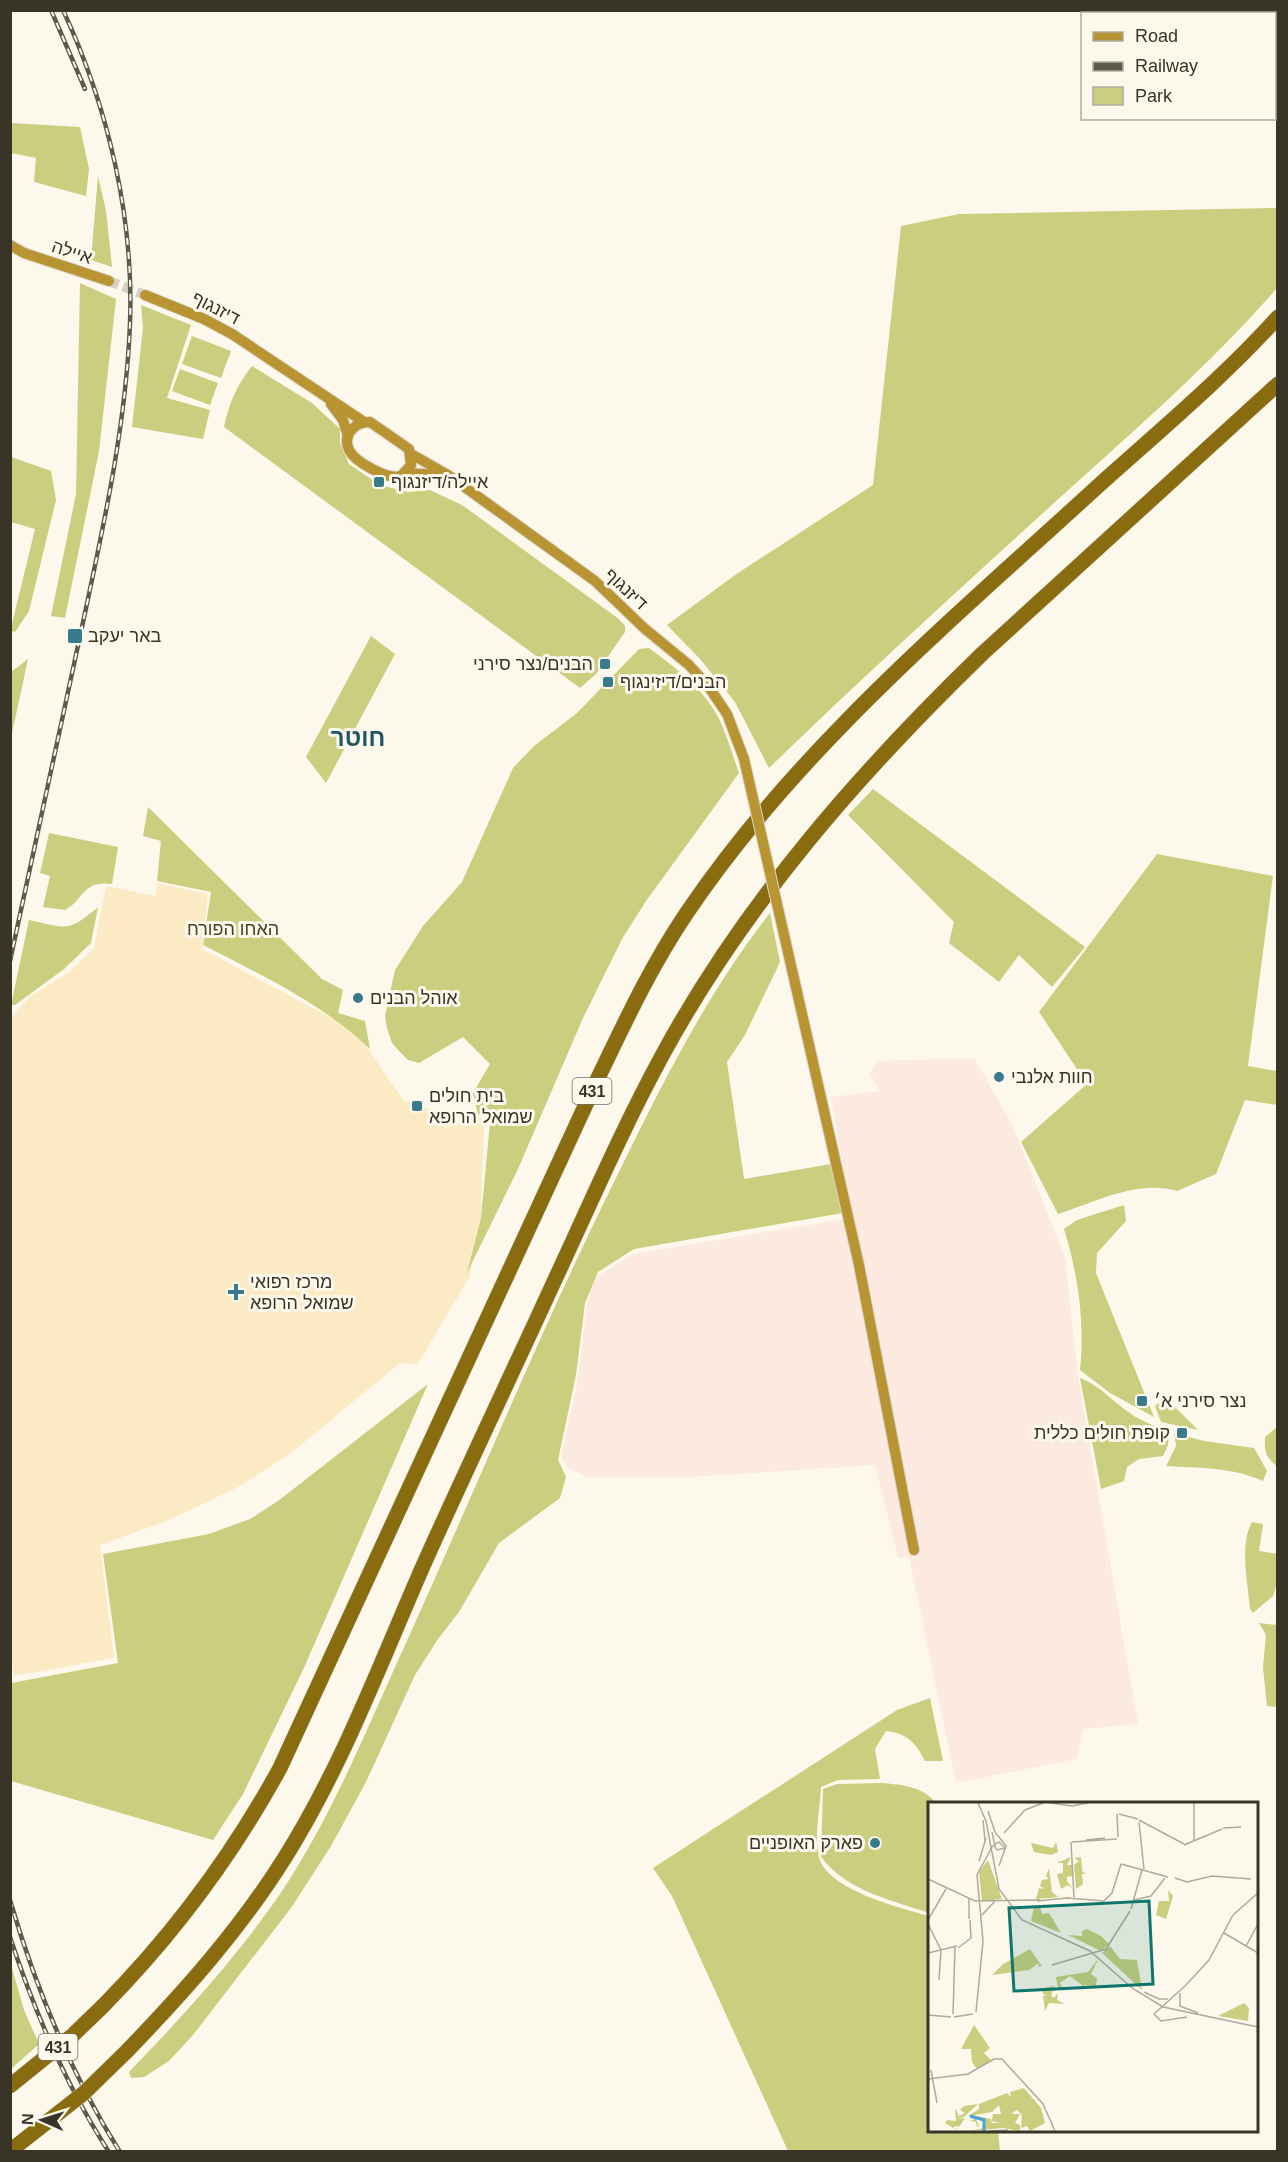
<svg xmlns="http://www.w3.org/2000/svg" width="1288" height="2162" viewBox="0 0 1288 2162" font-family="Arial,'Noto Sans Hebrew',sans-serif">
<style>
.built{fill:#fceac4}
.industrial{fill:#fceae0}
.green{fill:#cace7e}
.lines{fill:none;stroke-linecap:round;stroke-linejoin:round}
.secondary-tunnel{stroke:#d6d1c5;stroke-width:10;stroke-dasharray:10 5;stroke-linecap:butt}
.secondary-casing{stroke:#dad5c9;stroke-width:12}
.highway-casing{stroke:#dad5c9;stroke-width:16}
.secondary{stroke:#b89433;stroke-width:10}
.highway{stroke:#896b10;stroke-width:15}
.rail-casing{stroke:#5e594d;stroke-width:4.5}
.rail{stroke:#fdf8ec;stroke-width:2;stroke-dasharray:7;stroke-linecap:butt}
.secondary-bridge-casing{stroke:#dad5c9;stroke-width:12;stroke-linecap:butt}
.highway-bridge-casing{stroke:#dad5c9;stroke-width:16;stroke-linecap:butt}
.secondary-bridge{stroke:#b89433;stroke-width:10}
.highway-bridge{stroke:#896b10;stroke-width:15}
.poi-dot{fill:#387b8b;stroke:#fdf8ec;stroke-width:2}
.labels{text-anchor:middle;stroke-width:6;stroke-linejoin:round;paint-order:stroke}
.shield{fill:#fdf8ec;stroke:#746f63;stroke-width:1.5}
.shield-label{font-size:16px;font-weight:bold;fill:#393428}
.street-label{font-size:18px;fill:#393428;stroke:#fdf8ec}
.poi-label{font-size:18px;fill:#393428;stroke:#fdf8ec;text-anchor:start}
.park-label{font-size:18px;fill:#43441d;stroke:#fdf8ec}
.district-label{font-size:24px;font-weight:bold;fill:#205663;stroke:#fdf8ec}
.inset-river{fill:none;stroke:#48a4d8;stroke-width:3}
.inset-road{fill:none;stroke:#afaa9e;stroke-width:1.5}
.view{fill:#0f766e;fill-opacity:0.15;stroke:#0f766e;stroke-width:3}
.inset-edge{fill:none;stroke:#393428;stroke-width:3}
</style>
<rect width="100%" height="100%" fill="#fdf8ec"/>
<path class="built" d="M 157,883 L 208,894 L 202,949 L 356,1031 L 403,1100 L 448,1115 L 451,1120 L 462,1124 L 481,1117 L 484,1127 L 481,1218 L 469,1278 L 417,1365 L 400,1363 L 291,1453 L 238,1487 L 169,1520 L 100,1545 L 114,1658 L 14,1676 L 10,1647 L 10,1020 L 29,997 L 69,972 L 94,948 L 106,886 L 155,896 Z"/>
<path class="industrial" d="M 974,1058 L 1013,1126 L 1065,1258 L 1078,1376 L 1138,1724 L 1083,1729 L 1076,1759 L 956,1783 L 909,1557 L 898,1557 L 875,1465 L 691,1477 L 586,1477 L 567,1467 L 561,1457 L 576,1390 L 588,1299 L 596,1277 L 633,1254 L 852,1218 L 831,1097 L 879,1091 L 870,1073 L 877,1061 Z"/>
<g class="green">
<path d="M 11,123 L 80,127 L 89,169 L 86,196 L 34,182 L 36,158 L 11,153 Z"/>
<path d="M 98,176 L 106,211 L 112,267 L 91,260 Z"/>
<path d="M 1277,208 L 1277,288 C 1213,362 1138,427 1065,493 C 965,584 866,674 769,768 L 735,702 L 700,659 L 667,625 L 735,575 L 873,485 L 901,226 L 959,214 Z"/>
<path d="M 80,283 L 116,299 L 99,451 L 65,618 L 51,616 L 76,494 Z"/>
<path d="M 141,305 L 191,325 L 167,398 L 210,410 L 203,439 L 132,427 L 143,328 Z"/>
<path d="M 192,336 L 231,351 L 221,378 L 182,364 Z"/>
<path d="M 252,366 L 312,403 L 340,429 L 340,443 L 349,464 L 380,485 L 408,492 L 430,490 L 462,505 L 619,619 L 625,626 L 625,632 L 596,674 L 580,688 L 224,427 C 229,403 237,385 252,366 Z"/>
<path d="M 180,369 L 218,383 L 210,405 L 172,391 Z"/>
<path d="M 11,457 L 51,471 L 56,500 L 29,611 L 15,632 L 11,631 L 11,628 L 35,529 L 11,522 Z"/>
<path d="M 371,636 L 395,654 L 326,783 L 306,757 Z"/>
<path d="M 649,648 C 677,669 707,691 721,723 C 728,739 733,756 739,773 L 646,901 L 622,939 L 583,1018 L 518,1169 L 467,1273 L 481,1218 L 490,1122 L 487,1113 L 478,1115 L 473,1093 L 490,1064 L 463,1037 L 419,1063 L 408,1060 L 400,1052 L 392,1043 L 387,1028 L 385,1016 L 395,970 L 423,926 L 462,882 L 513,768 L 534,746 L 577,713 L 639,649 Z"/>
<path d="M 28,659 L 11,738 L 11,672 Z"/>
<path d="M 873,789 L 1085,947 L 1052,987 L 1019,955 L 999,982 L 949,943 L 954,922 L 848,815 Z"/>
<path d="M 148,807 L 322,979 L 343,990 L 338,1013 L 365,1021 L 370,1049 C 322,1003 261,975 203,945 L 211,892 L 157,881 L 161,841 L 143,836 Z"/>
<path d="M 49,833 L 118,847 L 112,884 C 82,880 85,899 65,910 L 43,907 L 50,876 L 40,873 Z"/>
<path d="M 1157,854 L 1273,876 L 1248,1066 L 1277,1071 L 1277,1105 L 1245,1100 L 1216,1174 L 1177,1191 C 1138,1179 1095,1202 1058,1214 L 1021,1142 L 1087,1084 L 1039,1012 Z"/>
<path d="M 98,907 L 91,943 L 64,969 L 15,1005 L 11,1005 L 29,920 C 66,928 68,933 98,907 Z"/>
<path d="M 770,913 L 780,962 L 745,1035 L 727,1062 L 744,1179 L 831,1164 L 843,1213 L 634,1249 L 598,1272 L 585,1303 L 576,1375 L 558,1460 L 566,1477 L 560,1498 L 499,1543 L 459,1612 L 438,1639 L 415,1675 L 366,1782 L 331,1846 L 291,1908 L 193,2035 L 169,2061 L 144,2077 L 131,2078 L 129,2072 C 185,2014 239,1955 284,1888 C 331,1817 366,1731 401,1654 C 472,1498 537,1338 613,1184 C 659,1090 705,996 770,913 Z"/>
<path d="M 1124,1205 L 1126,1221 L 1097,1253 L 1096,1273 L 1154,1417 L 1110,1393 L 1080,1370 C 1085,1324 1078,1273 1064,1229 L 1077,1220 Z"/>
<path d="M 1080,1378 C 1102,1387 1112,1401 1130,1413 C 1142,1422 1155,1426 1169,1431 L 1168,1445 L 1163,1456 L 1139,1459 L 1127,1467 L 1124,1481 L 1101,1489 Z"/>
<path d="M 428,1384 L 303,1670 L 243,1794 L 213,1840 L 11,1781 L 11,1683 L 118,1663 L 103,1554 L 209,1534 L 250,1519 L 278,1501 Z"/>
<path d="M 1166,1398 L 1198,1430 L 1161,1422 L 1155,1406 Z"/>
<path d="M 1277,1427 L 1277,1466 C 1266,1458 1264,1451 1265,1437 Z"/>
<path d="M 1174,1433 L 1204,1441 L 1254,1448 L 1267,1471 L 1263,1481 C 1232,1467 1200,1468 1166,1466 L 1176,1446 Z"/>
<path d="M 1252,1522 L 1263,1524 L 1259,1551 L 1278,1554 L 1277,1584 L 1273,1596 L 1253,1613 L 1250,1609 C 1248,1583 1239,1545 1252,1522 Z"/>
<path d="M 1259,1623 L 1277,1625 L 1277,1707 L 1267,1706 L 1263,1667 L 1266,1635 Z"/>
<path d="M 930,1698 L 943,1761 L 925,1761 C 916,1743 907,1733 886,1731 L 875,1749 L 880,1779 L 838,1780 L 821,1787 C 820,1809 814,1836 819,1857 C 827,1890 901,1908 929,1916 L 930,2130 L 998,2131 L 1000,2151 L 788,2151 L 672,1896 L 653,1868 L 897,1710 Z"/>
<path d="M 882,1783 C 903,1785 922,1786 936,1803 L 930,1804 L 929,1913 C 891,1900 847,1891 821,1857 L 823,1789 L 837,1784 Z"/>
<path d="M 10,1961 L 24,2010 L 39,2044 L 11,2069 Z"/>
</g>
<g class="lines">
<path class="secondary-tunnel" d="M 109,281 L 145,295"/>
<g class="secondary-casing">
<g id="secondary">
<path d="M 10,245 L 24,253 L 109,281"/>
<path d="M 145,295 L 204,319 L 232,334 L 364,422"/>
<path d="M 331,404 L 343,420 L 348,436"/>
<path d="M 370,422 L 409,449 L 411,465 L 401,476 C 387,480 355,462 349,450 C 342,434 355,422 370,422 Z"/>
<path d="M 411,454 L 448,475 L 595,581 L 644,628 L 689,665 L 708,686 L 727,714 L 744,759"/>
<path d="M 405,473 L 442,475"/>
<path d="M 785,939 L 859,1265 L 914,1550"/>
</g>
</g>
<g class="highway-casing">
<g id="highway">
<path d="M 103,2006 C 174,1934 232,1856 280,1768 L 598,1078 C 625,1022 651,966 686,914 C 796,750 952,620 1097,487 C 1158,432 1222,379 1278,317"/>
<path d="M 127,2051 C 185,1991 240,1929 284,1859 C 342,1767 380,1664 423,1566 C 465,1472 509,1380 552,1286 C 588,1209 622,1129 663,1054 C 745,903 860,772 983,653 L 1278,384"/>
</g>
</g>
<use href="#secondary" class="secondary"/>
<use href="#highway" class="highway"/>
<g class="rail-casing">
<g id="rail">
<path d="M 51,10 L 85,89"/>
<path d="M 10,961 C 33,855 56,748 79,641 C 101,537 126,430 130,323 C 134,217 108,107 63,10"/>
<path d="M 10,1900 C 36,1989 71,2074 120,2152"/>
<path d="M 10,1937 C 35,2013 65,2084 109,2152"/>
</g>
</g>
<use href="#rail" class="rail"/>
<g class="secondary-bridge-casing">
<path id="secondary-bridge" d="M 744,759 L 785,939"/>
</g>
<g class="highway-bridge-casing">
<g id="highway-bridge">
<path d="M 10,2086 L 73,2035 L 103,2006"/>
<path d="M 10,2151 L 84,2093 L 127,2051"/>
</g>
</g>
<use href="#secondary-bridge" class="secondary-bridge"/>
<use href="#highway-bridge" class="highway-bridge"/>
</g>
<g class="poi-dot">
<rect x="373" y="476" width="12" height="12" rx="3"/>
<rect x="67" y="628" width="16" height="16" rx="3"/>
<rect x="599" y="658" width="12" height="12" rx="3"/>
<rect x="602" y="676" width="12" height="12" rx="3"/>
<circle cx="358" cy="998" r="6"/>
<circle cx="999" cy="1077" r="6"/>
<rect x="411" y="1100" width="12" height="12" rx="3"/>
<path d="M233 1283h6v6h6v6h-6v6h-6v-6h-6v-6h6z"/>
<rect x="1136" y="1395" width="12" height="12" rx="3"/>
<rect x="1176" y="1427" width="12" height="12" rx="3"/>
<circle cx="875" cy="1843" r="6"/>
</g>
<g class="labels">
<g class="shield">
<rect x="572.5" y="1078" width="39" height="26" rx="4.5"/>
<rect x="38.5" y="2034" width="39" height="26" rx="4.5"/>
</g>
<g class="shield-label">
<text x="592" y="1097">431</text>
<text x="58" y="2053">431</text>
</g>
<g class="street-label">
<text transform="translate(72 252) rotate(18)" y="6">איילה</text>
<text transform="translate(216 308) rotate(27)" y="6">דיזנגוף</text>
<text transform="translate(626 589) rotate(43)" y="6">דיזנגוף</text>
</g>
<g class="poi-label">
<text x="391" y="488">איילה/דיזנגוף</text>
<text x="88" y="642">באר יעקב</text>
<text x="593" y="670" text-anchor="end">הבנים/נצר סירני</text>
<text x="620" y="688">הבנים/דיזינגוף</text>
<text x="370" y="1004">אוהל הבנים</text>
<text x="1011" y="1083">חוות אלנבי</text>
<text x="429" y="1102">בית חולים<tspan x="429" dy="21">שמואל הרופא</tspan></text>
<text x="250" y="1288">מרכז רפואי<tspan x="250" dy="21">שמואל הרופא</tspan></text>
<text x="1154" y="1407">נצר סירני א׳</text>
<text x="1170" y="1439" text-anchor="end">קופת חולים כללית</text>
<text x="863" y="1849" text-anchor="end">פארק האופניים</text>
</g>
<g class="park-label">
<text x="233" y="935">האחו הפורח</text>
</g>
<g class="district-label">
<text x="358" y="746">חוטר</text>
</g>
</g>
<g transform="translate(928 1802)">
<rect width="330" height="330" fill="#fdf8ec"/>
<path d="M 128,40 L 130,50 L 123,53 L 106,50 L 103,41 L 125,46 ZM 143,55 L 139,63 L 144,63 L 145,74 L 139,75 L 139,79 L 145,87 L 140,83 L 133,87 L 129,72 L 135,71 L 135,61 L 130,61 L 132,56 L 131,60 ZM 153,55 L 154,69 L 158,72 L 154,72 L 155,82 L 148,87 L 146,63 L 151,59 L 146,56 ZM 60,58 L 74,97 L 54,99 L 51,70 ZM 121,66 L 124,90 L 130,95 L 146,94 L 108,97 L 111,86 L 117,87 L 112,84 L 114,78 L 121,77 L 118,74 ZM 240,88 L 245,94 L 238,117 L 228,113 L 231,99 L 241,99 ZM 112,104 L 114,112 L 121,111 L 133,131 L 103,119 L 106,105 ZM 159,127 L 173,134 L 181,142 L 173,149 L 140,133 L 154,134 L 154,129 ZM 182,144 L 192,157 L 209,158 L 214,188 L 174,151 ZM 102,147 L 114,164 L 110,165 L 111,161 L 101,168 L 64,173 L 75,162 ZM 171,156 L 163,172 L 169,176 L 168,184 L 156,183 L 154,188 L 154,183 L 142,174 L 132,181 L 136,188 L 130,186 L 128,175 L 160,170 ZM 126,184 L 123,194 L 126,196 L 130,191 L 129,198 L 137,202 L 121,201 L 117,209 L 115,194 L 119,193 L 115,192 L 115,186 ZM 316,201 L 321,206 L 320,219 L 290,214 ZM 46,223 L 62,246 L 56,251 L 63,258 L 49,267 L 44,260 L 43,247 L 33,247 ZM 96,286 L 113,306 L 117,321 L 102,329 L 99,324 L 93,326 L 94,313 L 89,308 L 83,312 L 92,312 L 87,321 L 92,323 L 92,329 L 75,326 L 41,329 L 57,326 L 56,318 L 48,317 L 51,324 L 49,325 L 48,320 L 43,319 L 46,317 L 44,315 L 44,313 L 63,317 L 64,321 L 72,321 L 64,319 L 65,312 L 73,312 L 71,303 L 64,310 L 40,314 L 51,307 L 51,302 L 79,291 L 83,295 L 82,290 ZM 50,302 L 36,315 L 28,317 L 37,316 L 31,325 L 30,324 L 25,325 L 30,329 L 17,321 L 19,318 L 28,319 L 27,306 L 31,314 L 37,311 L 32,308 L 36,304 Z" fill="#cace7e"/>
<path class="inset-river" d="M 42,314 L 56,318 L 56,329"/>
<path class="inset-road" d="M 50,1 L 58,19 L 71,87 L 94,118 L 162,149 L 204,186 L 235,205 L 330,225M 123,1 L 144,4 L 159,1M 60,9 L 67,30 L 78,44 L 71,64M 189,12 L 190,35M 191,12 L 210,17M 55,18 L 57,39M 211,18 L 256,42M 211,20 L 216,67M 295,26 L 313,25M 76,31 L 97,8 L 115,1M 158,38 L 177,36M 266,38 L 266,1M 143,40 L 146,95M 144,40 L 189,37M 256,43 L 294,27M 62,47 L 67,42 L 71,40 L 77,46 L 69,48 L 67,45 L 67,44 L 64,30M 51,59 L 58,36M 193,62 L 240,75M 247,76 L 259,80 L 284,74 L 323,77M 0,77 L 47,99 L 112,98M 41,97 L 41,117M 206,98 L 223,94 L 237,76M 109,99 L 140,96 L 176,99M 176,99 L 184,91 L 193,62M 203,107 L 214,68M 54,113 L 67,99M 0,118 L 18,87M 0,122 L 13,148 L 11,178M 296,131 L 330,151M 318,144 L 330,122M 30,146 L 43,136 L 42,118M 0,151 L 29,144M 124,163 L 178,147 L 202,109M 257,184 L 281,158 L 305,113 L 330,91M 257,184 L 226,212 L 233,219 L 259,215M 216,190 L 231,197 L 240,197M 252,191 L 252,204 L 270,211M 48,210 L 55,139 L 49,73 L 64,45M 25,212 L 27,145M 0,213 L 23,215M 26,215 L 45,212M 3,268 L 9,301M 0,277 L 40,272 L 66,257 L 74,257 L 115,302 L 127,329M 61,329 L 80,328"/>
<path class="view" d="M 221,99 L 225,182 L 86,189 L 81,106 Z"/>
<rect width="330" height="330" class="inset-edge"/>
</g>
<rect width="1288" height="2162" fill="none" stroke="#393428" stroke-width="24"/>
<rect x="1081" y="12" width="195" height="108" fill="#fdf8ec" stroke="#afaa9e" stroke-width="1.5"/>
<rect x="1093" y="32" width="30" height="9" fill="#b89433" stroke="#afaa9e" stroke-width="1.5"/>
<text x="1135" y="42" font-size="18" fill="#393428">Road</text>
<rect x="1093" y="62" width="30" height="9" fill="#5e594d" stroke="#afaa9e" stroke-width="1.5"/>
<text x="1135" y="72" font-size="18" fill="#393428">Railway</text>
<rect x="1093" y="87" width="30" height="18" fill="#cace7e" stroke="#afaa9e" stroke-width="1.5"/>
<text x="1135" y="102" font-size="18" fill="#393428">Park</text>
<g transform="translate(42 2120) rotate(273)" stroke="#fdf8ec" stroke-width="4.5" paint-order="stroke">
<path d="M0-4.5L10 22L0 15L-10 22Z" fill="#393428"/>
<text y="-9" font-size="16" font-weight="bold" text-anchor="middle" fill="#393428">N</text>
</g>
</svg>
